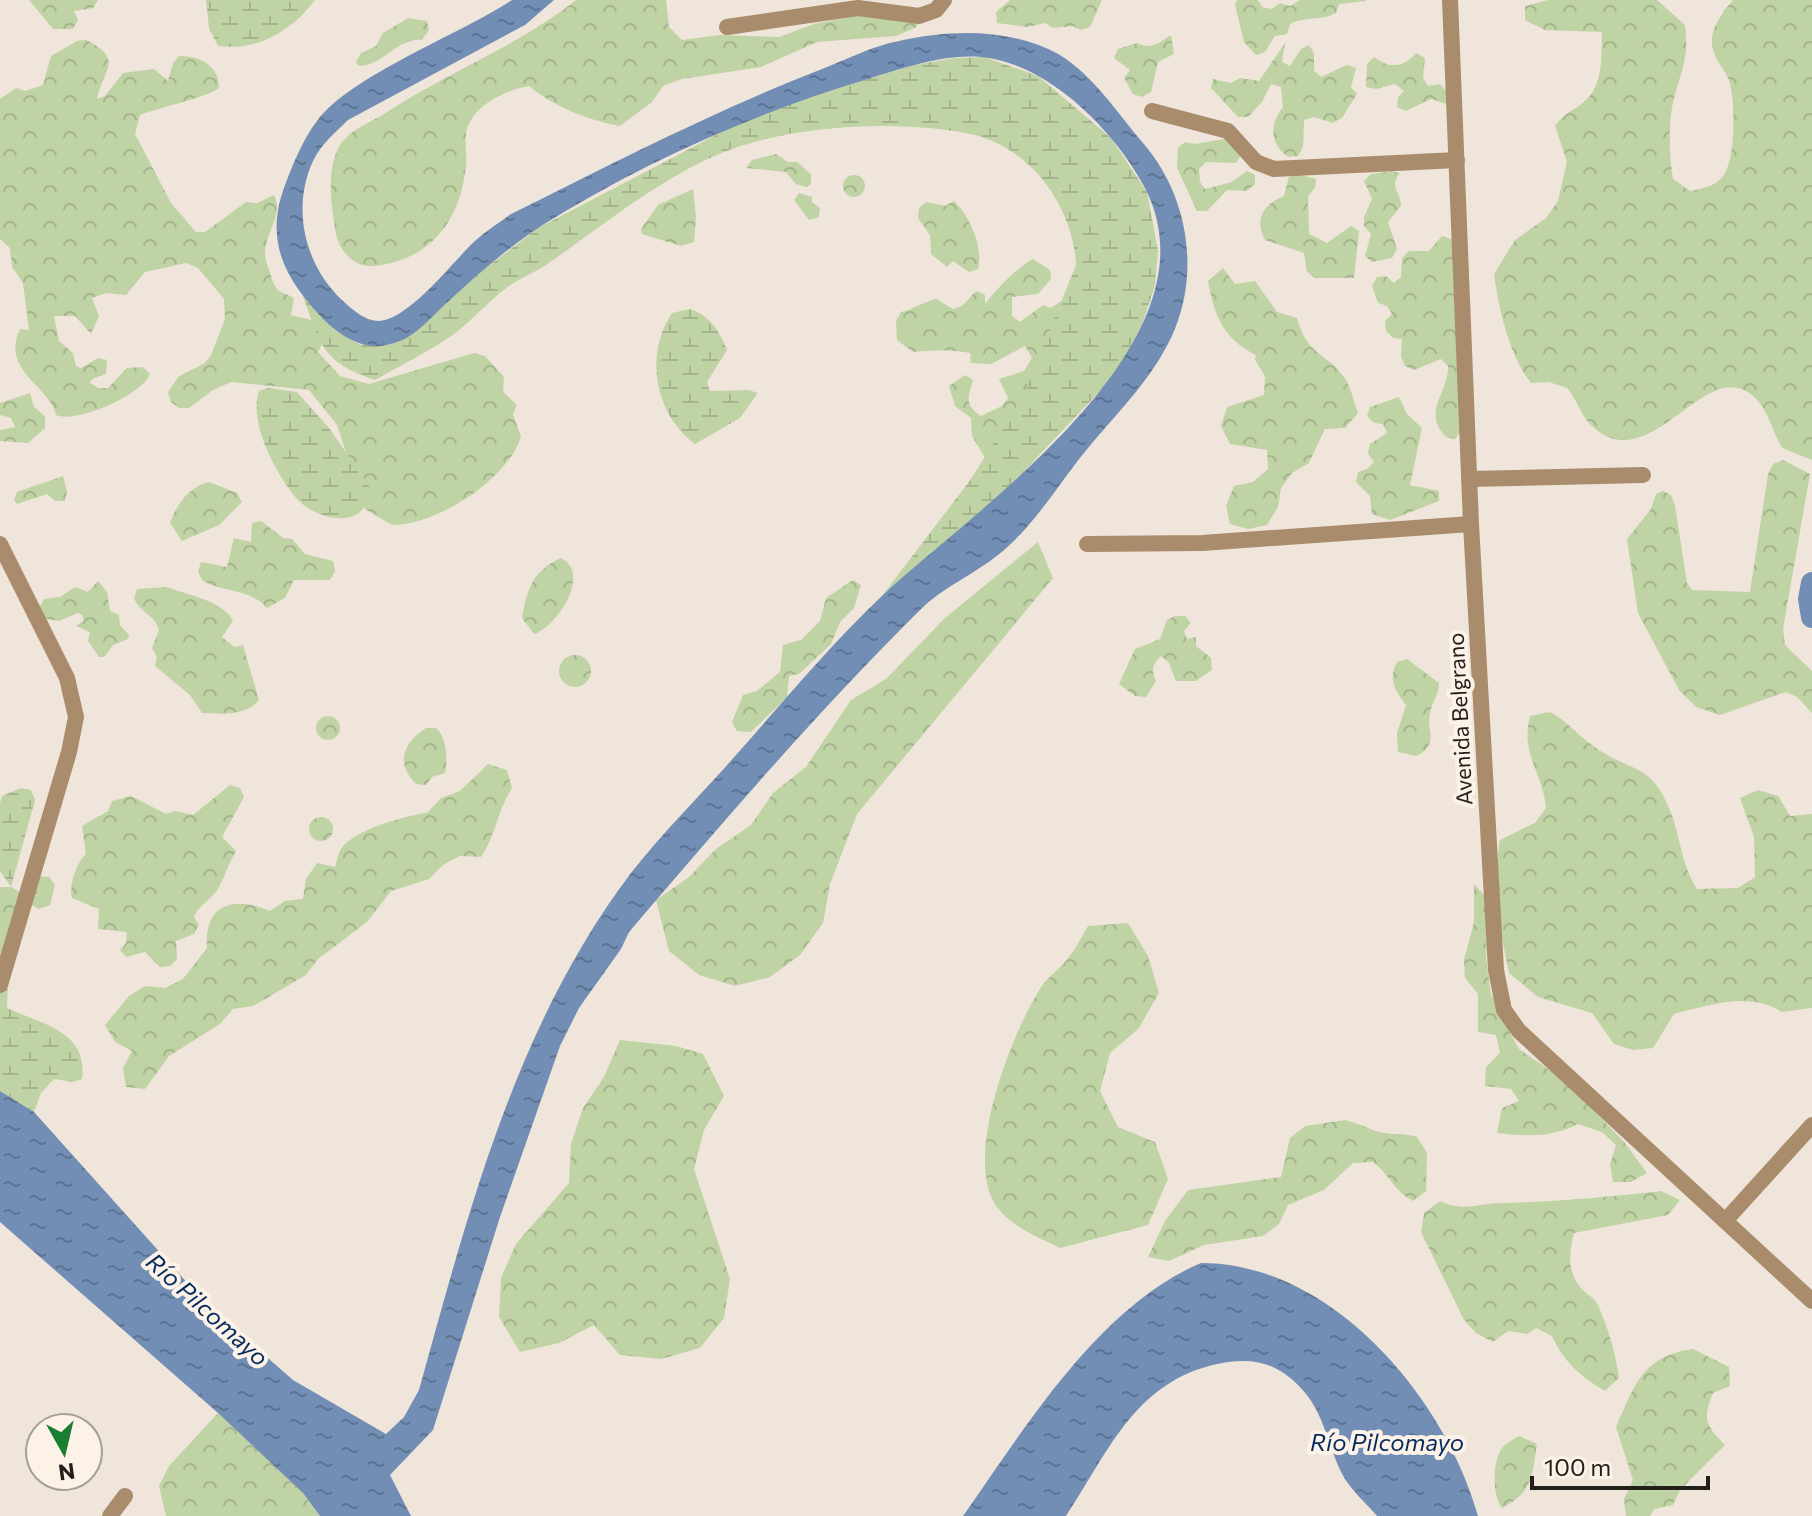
<svg xmlns="http://www.w3.org/2000/svg" width="1812" height="1516" viewBox="0 0 1812 1516" font-family="Commissioner,sans-serif">
<style>
.forest{fill:url(#forest-crowns)}
.wetland{fill:url(#wetland-marsh)}
.water{fill:url(#water-ripples)}
.lines{fill:none;stroke-linecap:round;stroke-linejoin:round}
.river{stroke:#728eb5;stroke-width:22}
.minor{stroke:#a98c6c;stroke-width:16}
.labels{text-anchor:middle;stroke-width:8;stroke-linejoin:round;paint-order:stroke}
.street-label{font-size:22px;fill:#221e1a;stroke:#fdf2e8}
.water-label{font-size:24px;font-style:italic;fill:#052c5d;stroke:#fdf2e8}
</style>
<defs>
<pattern id="forest-crowns" width="20" height="18" patternUnits="userSpaceOnUse" patternTransform="scale(2)"><rect width="20" height="18" fill="#bfd3a4"/><path d="M2 6a3 3 0 1 1 6 0M12 15a3 3 0 1 1 6 0" fill="none" stroke="#a4b58d"/></pattern>
<pattern id="wetland-marsh" width="20" height="14" patternUnits="userSpaceOnUse" patternTransform="scale(2)"><rect width="20" height="14" fill="#bfd3a4"/><path d="M1 5h8M5 5V1M11 12h8M15 12V8" fill="none" stroke="#a4b58d"/></pattern>
<pattern id="water-ripples" width="26" height="14" patternUnits="userSpaceOnUse" patternTransform="scale(2)"><rect width="26" height="14" fill="#728eb5"/><path d="M2 4q2-2 4 0t4 0M15 11q2-2 4 0t4 0" fill="none" stroke="#5d7392"/></pattern>
</defs>
<rect width="100%" height="100%" fill="#f0e5db"/>
<g class="forest">
<path d="M 29,0 L 98,0 L 93,8 L 74,11 L 78,20 L 73,29 L 53,29 Z"/>
<path d="M 576,0 L 666,0 L 669,27 L 682,40 L 719,35 L 779,37 L 814,24 L 909,6 L 927,13 L 915,28 L 896,36 L 817,42 L 761,67 L 682,79 L 663,86 L 652,102 L 620,126 C 588,120 554,107 529,86 C 506,90 475,104 467,129 C 464,139 467,153 466,165 C 461,220 431,260 374,266 C 352,268 337,248 335,228 C 331,205 325,160 344,140 C 353,129 372,121 384,114 C 446,73 518,46 576,0 Z"/>
<path d="M 1010,0 L 1102,0 L 1090,27 L 1081,30 L 1073,26 L 1053,28 L 1045,23 L 1027,27 L 997,23 L 996,12 Z"/>
<path d="M 1237,0 L 1258,0 L 1262,7 L 1272,9 L 1280,3 L 1290,6 L 1300,0 L 1366,0 L 1366,1 L 1339,4 L 1336,13 C 1322,21 1305,16 1290,24 L 1287,34 L 1275,36 L 1265,52 L 1256,55 L 1244,42 L 1235,5 Z"/>
<path d="M 1548,0 L 1657,0 L 1685,25 C 1689,57 1682,69 1674,98 C 1668,122 1669,155 1673,179 L 1690,191 C 1703,188 1715,187 1723,176 C 1736,159 1735,104 1730,83 C 1727,70 1710,58 1712,38 C 1713,25 1725,9 1733,0 L 1812,0 L 1812,460 L 1782,448 C 1773,433 1769,413 1757,400 C 1707,346 1651,486 1590,424 C 1581,415 1576,398 1567,388 L 1549,382 L 1531,383 C 1509,355 1499,309 1494,274 L 1515,240 L 1546,218 L 1558,201 L 1567,161 L 1555,126 C 1565,112 1574,111 1585,101 C 1604,85 1601,54 1602,32 L 1545,30 L 1525,20 L 1525,6 Z"/>
<path d="M 408,18 L 427,21 L 429,30 L 422,40 C 398,37 383,66 359,66 L 356,62 L 361,53 L 376,46 L 383,33 Z"/>
<path d="M 1171,35 L 1174,54 L 1158,62 L 1151,92 L 1142,97 L 1133,94 L 1124,78 L 1130,70 L 1114,58 L 1118,49 L 1137,43 C 1152,50 1159,43 1171,35 Z"/>
<path d="M 86,40 C 126,60 102,70 97,99 L 105,96 L 123,73 L 154,69 L 168,81 L 173,63 L 179,56 C 200,56 219,65 219,88 C 206,98 160,107 140,115 L 135,134 L 171,203 L 196,232 L 205,232 L 246,202 L 257,203 L 274,195 C 286,219 256,239 268,267 C 272,276 271,282 278,290 C 283,294 289,294 294,299 L 291,315 L 315,321 L 325,338 L 318,352 L 340,376 L 369,384 L 474,353 L 485,356 L 504,377 L 503,392 L 517,405 L 513,414 L 521,437 C 507,480 437,525 392,525 L 365,509 L 337,425 L 309,390 L 231,382 L 213,390 L 189,408 L 179,408 L 171,402 L 168,392 L 179,376 L 205,363 L 211,355 L 225,319 L 224,299 L 198,268 L 186,263 L 145,272 L 126,295 L 106,293 L 92,298 L 99,316 L 91,334 L 75,316 L 54,316 L 59,341 L 73,353 L 76,366 L 81,368 L 98,358 L 107,360 L 106,374 L 92,379 L 90,383 L 98,388 L 108,388 L 127,368 L 143,367 L 150,374 C 142,395 76,424 56,415 C 50,386 0,371 20,329 L 29,330 L 23,283 L 12,267 L 10,248 L 0,239 L 0,99 L 16,88 L 25,91 L 43,85 L 51,56 L 77,41 Z"/>
<path d="M 1285,43 L 1282,62 L 1290,66 L 1301,49 L 1309,45 L 1314,53 L 1314,71 L 1321,77 L 1347,65 L 1356,68 L 1351,87 L 1357,94 L 1342,118 L 1333,123 L 1314,117 L 1304,120 L 1303,147 L 1298,156 L 1288,157 C 1270,144 1269,124 1283,107 L 1281,87 L 1271,84 L 1262,102 L 1248,117 L 1238,117 L 1211,88 L 1213,79 L 1231,83 L 1240,78 L 1259,81 Z"/>
<path d="M 1416,53 L 1425,58 L 1423,78 L 1428,86 L 1440,84 L 1447,92 L 1449,105 L 1431,99 L 1406,111 L 1397,107 L 1398,97 L 1404,91 L 1395,84 L 1376,89 L 1366,87 L 1367,64 L 1374,57 C 1390,69 1403,68 1416,53 Z"/>
<path d="M 1224,139 L 1233,140 L 1241,155 L 1236,163 L 1206,162 L 1199,169 L 1200,182 L 1205,189 L 1232,182 L 1247,171 L 1255,175 L 1255,184 L 1247,191 L 1227,190 L 1207,211 L 1197,211 L 1177,168 L 1178,148 L 1185,142 L 1195,144 Z"/>
<path d="M 776,154 L 788,162 L 797,162 L 811,174 L 811,184 L 806,187 L 796,184 L 786,172 L 746,168 L 752,160 Z"/>
<path d="M 1391,171 L 1400,173 C 1389,187 1400,191 1401,206 L 1388,222 L 1397,249 L 1392,258 L 1372,262 L 1365,256 L 1371,234 L 1364,226 L 1364,217 L 1372,199 L 1364,181 L 1371,174 Z"/>
<path d="M 1297,174 L 1316,179 L 1315,188 L 1308,196 L 1309,234 L 1327,243 L 1351,226 L 1359,231 L 1354,278 L 1315,278 L 1307,272 L 1304,253 L 1265,240 C 1254,220 1263,204 1284,196 L 1289,177 Z"/>
<circle cx="854" cy="186" r="11"/>
<path d="M 693,189 L 696,217 L 694,242 L 681,246 L 642,234 L 641,229 L 658,205 Z"/>
<path d="M 799,193 L 812,197 L 812,202 L 820,208 L 819,217 L 809,220 L 794,200 Z"/>
<path d="M 954,201 C 969,215 984,247 978,269 L 969,272 L 953,261 L 947,267 L 931,254 L 930,235 L 918,218 L 919,208 L 926,202 L 945,206 Z"/>
<path d="M 1442,236 L 1451,239 L 1455,249 L 1461,431 L 1455,439 L 1446,437 C 1421,411 1449,393 1448,366 L 1441,359 L 1414,370 L 1405,366 L 1401,357 L 1402,339 L 1393,338 L 1386,331 L 1385,321 L 1392,314 L 1387,306 L 1378,303 L 1372,286 L 1377,277 L 1386,276 L 1394,283 L 1401,277 L 1402,258 L 1409,251 L 1429,251 Z"/>
<path d="M 1033,259 L 1050,270 L 1051,279 L 1038,294 L 1012,297 L 1012,316 L 1020,322 L 1043,305 L 1051,308 L 1067,297 L 1081,305 L 987,461 L 972,436 L 971,418 L 955,406 L 949,386 L 965,375 L 973,380 C 968,397 964,405 981,416 L 1002,406 L 1008,398 L 999,379 L 1024,371 L 1032,358 L 1025,346 L 991,364 L 971,363 L 970,353 C 948,349 934,350 913,352 L 897,340 L 896,321 L 901,312 C 914,309 923,302 936,299 L 953,309 L 962,306 L 976,291 L 985,295 L 985,304 C 997,289 1016,268 1033,259 Z"/>
<path d="M 1223,268 L 1235,284 L 1255,281 L 1277,312 L 1297,318 C 1308,357 1325,351 1344,377 C 1351,386 1354,403 1358,413 L 1345,428 L 1325,429 L 1309,463 L 1292,473 L 1281,488 L 1278,507 L 1267,525 L 1248,529 L 1230,524 L 1226,506 L 1234,486 L 1253,482 L 1268,469 L 1267,450 L 1230,444 L 1221,426 L 1227,407 L 1264,395 L 1265,376 L 1255,360 L 1256,355 C 1224,340 1214,315 1208,281 Z"/>
<path d="M 30,393 L 34,407 L 45,416 L 45,428 L 28,443 L 0,441 L 0,430 L 15,427 L 11,418 L 0,415 L 0,403 Z"/>
<path d="M 1399,397 L 1407,414 L 1422,428 L 1410,485 L 1439,491 L 1439,501 L 1390,520 L 1372,514 L 1370,496 L 1356,482 L 1358,472 L 1367,469 L 1374,462 L 1368,454 L 1370,444 L 1387,433 L 1383,424 L 1374,423 L 1367,416 L 1370,407 Z"/>
<path d="M 1783,460 L 1810,474 L 1783,629 L 1785,645 L 1812,671 L 1812,713 L 1797,697 L 1786,692 L 1720,715 L 1696,707 L 1679,690 L 1638,613 L 1627,539 L 1651,509 L 1656,494 L 1663,491 L 1671,495 L 1675,505 L 1687,583 L 1692,590 L 1750,592 L 1768,474 L 1773,464 Z"/>
<path d="M 63,476 L 67,491 L 65,501 L 55,501 L 47,494 L 17,504 L 14,500 L 17,492 Z"/>
<path d="M 209,482 L 237,493 L 242,502 L 219,525 L 182,541 L 170,523 C 176,505 190,486 209,482 Z"/>
<path d="M 261,521 L 283,538 L 292,539 L 305,554 L 333,561 L 335,571 L 330,580 L 294,580 L 285,598 L 267,608 C 250,588 224,593 203,581 L 198,572 L 201,562 L 227,567 L 234,538 L 251,542 L 252,523 Z"/>
<path d="M 1038,542 L 1053,578 L 857,814 L 830,884 L 823,923 L 800,955 L 770,977 L 735,986 L 699,975 L 669,951 L 656,900 L 689,877 L 716,849 L 751,825 L 773,793 L 806,767 L 851,700 L 886,679 L 945,618 Z"/>
<path d="M 561,558 C 592,573 557,627 534,634 L 522,618 C 527,588 533,571 561,558 Z"/>
<path d="M 853,580 L 861,585 L 854,608 L 840,622 L 831,644 L 799,674 L 789,676 L 787,697 L 751,732 L 737,731 L 732,722 L 743,695 L 757,691 L 780,672 L 783,645 L 801,640 L 820,621 L 826,598 Z"/>
<path d="M 98,581 L 107,592 L 110,611 L 119,615 L 120,625 L 129,635 L 128,639 L 113,645 L 104,657 L 99,657 L 88,641 L 90,632 L 76,626 L 84,620 L 82,615 L 78,613 L 59,621 L 43,618 L 39,608 L 44,599 L 60,597 L 75,587 L 88,592 Z"/>
<path d="M 167,587 C 189,596 221,599 233,621 L 222,637 L 234,647 L 243,645 L 259,700 C 246,716 221,714 202,713 L 190,695 L 155,666 L 157,657 L 152,648 L 159,630 C 155,615 140,613 134,598 L 137,589 Z"/>
<path d="M 1175,616 L 1185,616 L 1191,623 L 1184,631 L 1187,639 L 1196,637 L 1196,646 L 1211,658 L 1212,670 L 1196,681 L 1176,681 L 1169,663 L 1161,656 C 1152,664 1151,670 1156,681 L 1146,697 L 1135,696 L 1119,684 L 1135,649 L 1160,639 L 1167,620 Z"/>
<circle cx="575" cy="671" r="16"/>
<path d="M 1407,659 L 1439,683 C 1439,696 1432,701 1430,713 C 1426,731 1440,745 1416,756 L 1398,752 L 1397,733 L 1406,705 C 1395,691 1388,679 1397,662 Z"/>
<path d="M 1550,712 C 1569,722 1581,739 1599,750 C 1637,774 1652,764 1671,813 C 1681,839 1681,864 1697,889 L 1738,888 L 1755,877 L 1754,837 L 1740,798 L 1758,790 L 1778,796 L 1790,816 L 1812,814 L 1812,1008 L 1782,1012 C 1749,991 1710,1005 1674,1014 L 1653,1048 L 1633,1050 L 1614,1044 L 1592,1013 L 1538,997 L 1509,973 C 1500,929 1491,885 1500,840 L 1535,823 L 1546,808 C 1543,772 1520,755 1530,716 Z"/>
<circle cx="328" cy="728" r="12"/>
<path d="M 426,728 L 436,728 C 447,738 448,758 445,773 L 432,777 L 426,785 L 416,784 C 395,763 403,743 426,728 Z"/>
<path d="M 488,764 L 507,770 L 512,788 C 497,811 496,835 481,857 L 460,856 L 443,865 L 429,879 L 391,891 L 367,922 L 318,959 L 306,975 L 253,1006 L 233,1009 L 220,1024 L 169,1056 L 145,1089 L 126,1087 L 123,1068 L 132,1051 L 115,1042 L 105,1025 L 129,996 L 145,986 L 165,988 L 183,979 L 207,948 C 204,903 234,896 270,911 L 285,901 L 303,899 L 306,879 L 317,863 L 335,867 C 337,862 338,853 341,849 C 353,830 407,815 427,813 L 441,798 L 460,791 Z"/>
<path d="M 230,785 L 240,788 L 244,797 L 222,837 L 236,851 C 229,863 225,875 219,887 C 213,899 199,904 194,917 L 199,925 L 194,934 L 176,941 L 177,959 L 170,966 L 160,967 L 145,952 L 126,957 L 120,950 L 126,943 L 127,932 L 98,929 L 99,909 L 72,898 C 69,885 76,863 86,854 L 82,826 L 108,811 L 112,801 L 131,796 L 166,814 L 175,811 L 193,815 Z"/>
<circle cx="321" cy="829" r="12"/>
<path d="M 39,876 L 49,877 L 55,885 L 50,905 L 39,909 L 26,902 L 0,962 L 0,887 L 11,887 L 22,893 Z"/>
<path d="M 1474,884 L 1488,899 L 1486,958 L 1491,995 L 1504,1010 L 1509,1031 L 1519,1049 L 1568,1083 L 1624,1142 L 1647,1173 L 1631,1182 L 1613,1182 L 1610,1164 L 1616,1145 L 1602,1132 L 1578,1124 C 1552,1138 1525,1136 1497,1133 L 1502,1108 L 1519,1101 L 1511,1089 L 1485,1086 L 1486,1067 L 1500,1053 L 1496,1035 L 1478,1032 L 1478,994 L 1465,978 L 1464,960 L 1474,922 Z"/>
<path d="M 1128,923 L 1148,956 L 1159,993 L 1139,1028 L 1110,1053 L 1100,1091 L 1118,1127 L 1155,1142 L 1168,1179 L 1148,1225 L 1060,1248 C 1038,1237 1009,1226 995,1204 C 964,1154 1012,1033 1040,989 C 1046,979 1057,971 1065,962 C 1074,952 1081,938 1088,926 Z"/>
<path d="M 620,1040 L 676,1046 L 703,1054 L 724,1096 L 704,1130 L 694,1169 L 730,1279 L 724,1318 L 700,1348 L 661,1359 L 620,1355 L 594,1325 L 559,1343 L 520,1352 L 499,1317 L 501,1278 L 516,1244 L 569,1183 L 571,1144 L 583,1108 L 604,1077 Z"/>
<path d="M 1345,1120 C 1360,1123 1374,1132 1384,1133 C 1396,1135 1405,1133 1417,1137 L 1427,1153 L 1426,1191 L 1413,1201 C 1394,1191 1390,1175 1373,1162 L 1353,1163 L 1324,1190 L 1288,1205 L 1279,1224 L 1263,1236 L 1204,1245 L 1169,1261 L 1148,1257 L 1165,1221 L 1188,1190 L 1281,1177 L 1290,1138 L 1305,1126 Z"/>
<path d="M 1661,1191 L 1680,1200 L 1668,1215 L 1574,1233 C 1569,1253 1567,1270 1580,1287 C 1586,1294 1594,1297 1598,1305 C 1608,1328 1616,1354 1619,1378 L 1605,1391 C 1581,1377 1563,1361 1552,1336 L 1536,1328 L 1528,1334 L 1508,1331 L 1493,1342 L 1476,1333 L 1464,1320 L 1421,1232 L 1424,1213 L 1440,1201 C 1464,1212 1475,1204 1500,1203 C 1555,1202 1607,1197 1661,1191 Z"/>
<path d="M 1693,1349 L 1729,1367 L 1730,1386 L 1713,1393 C 1702,1418 1706,1426 1725,1445 L 1680,1490 L 1673,1505 L 1654,1509 L 1650,1516 L 1626,1516 L 1624,1499 L 1633,1480 L 1616,1427 C 1635,1385 1642,1356 1693,1349 Z"/>
<path d="M 218,1413 L 303,1493 L 320,1516 L 166,1516 L 159,1486 L 169,1466 Z"/>
<path d="M 1519,1436 L 1537,1444 C 1532,1476 1533,1492 1502,1508 C 1492,1497 1492,1459 1503,1447 C 1506,1443 1514,1439 1519,1436 Z"/>
</g>
<g class="wetland">
<path d="M 206,0 L 315,0 C 291,32 257,51 218,46 L 209,28 Z"/>
<path d="M 984,57 L 1038,76 L 1111,138 L 1147,192 L 1158,251 L 1155,285 L 1142,325 L 1117,373 L 988,509 L 882,596 L 971,479 L 1023,396 L 1076,265 C 1073,205 1029,146 970,134 C 897,119 788,125 719,154 C 656,181 601,227 546,265 C 534,273 520,278 509,286 C 489,300 473,320 454,334 C 430,351 401,365 375,380 C 321,362 321,344 302,294 L 338,332 L 361,345 L 478,274 L 538,228 L 739,123 L 817,94 L 915,65 L 954,58 Z"/>
<path d="M 690,309 C 709,315 720,331 727,350 L 707,382 L 710,391 L 749,390 L 758,393 L 740,418 L 695,444 C 655,414 644,355 672,313 Z"/>
<path d="M 268,388 L 297,392 L 329,428 L 369,485 C 372,531 319,523 297,499 C 276,475 248,422 259,391 Z"/>
<path d="M 21,788 L 31,790 L 35,800 L 11,887 L 0,871 L 0,803 L 2,796 Z"/>
<path d="M 0,964 L 8,978 L 7,1008 C 38,1023 89,1030 82,1079 L 73,1082 L 54,1079 L 41,1093 L 34,1112 L 0,1091 Z"/>
</g>
<g class="water">
<path d="M 512,0 L 554,0 L 525,25 L 348,120 C 335,133 321,144 313,161 C 291,209 305,266 343,301 C 353,310 365,321 379,321 C 410,319 454,260 476,240 C 487,230 499,223 511,214 C 612,164 712,112 817,71 C 844,61 871,46 899,41 C 951,29 1012,28 1060,55 C 1093,75 1119,115 1143,143 C 1189,196 1201,275 1171,338 C 1151,379 1122,408 1093,442 C 1061,479 1037,524 998,555 C 973,575 943,587 920,610 C 817,712 723,822 629,932 L 621,949 L 579,1008 L 560,1046 L 500,1217 L 433,1430 L 390,1475 L 411,1516 L 320,1516 L 303,1493 L 218,1413 L 0,1222 L 0,1091 L 34,1112 L 208,1306 L 293,1380 L 386,1434 L 404,1417 L 419,1390 C 469,1210 516,1025 631,873 C 663,832 702,794 736,755 C 784,701 831,644 883,595 C 976,508 1224,342 1145,188 C 1115,131 1048,63 981,57 C 943,54 904,68 868,79 C 754,113 642,163 541,226 C 509,247 479,273 451,299 C 437,311 423,328 408,337 C 403,341 387,345 381,346 C 348,349 319,317 301,293 C 275,258 270,225 285,185 C 293,164 303,139 317,121 C 350,76 461,34 512,0 Z"/>
<path d="M 1201,1263 C 1332,1263 1445,1398 1478,1516 L 1377,1516 C 1367,1504 1353,1492 1345,1479 C 1327,1448 1326,1413 1299,1386 C 1278,1365 1258,1358 1228,1362 C 1137,1376 1111,1448 1066,1516 L 963,1516 C 1025,1428 1099,1306 1201,1263 Z"/>
</g>
<g class="lines">
<path class="river" d="M 1812,583 L 1809,599 L 1812,617"/>
<g class="minor">
<path d="M 1450,0 L 1471,524 L 1496,970 L 1504,1010 L 1519,1031 L 1812,1301"/>
<path d="M 727,27 L 858,8 L 919,16 L 936,10 L 944,0"/>
<path d="M 1152,111 L 1228,131 L 1256,162 L 1274,169 L 1457,160"/>
<path d="M 1470,479 L 1643,475"/>
<path d="M 0,544 L 67,678 L 76,717 L 69,752 L 0,985"/>
<path d="M 1087,544 L 1202,543 L 1471,524"/>
<path d="M 1725,1221 L 1812,1125"/>
<path d="M 110,1516 L 125,1496"/>
</g>
</g>
<g class="labels">
<g class="street-label">
<text transform="translate(1460 719) rotate(-93)" y="8">Avenida Belgrano</text>
</g>
<g class="water-label">
<text transform="translate(207 1310) rotate(42)" y="8">Río Pilcomayo</text>
<text x="1387" y="1451">Río Pilcomayo</text>
</g>
</g>
<g transform="translate(64 1452) rotate(172)"><circle r="38" fill="#fdf2e8" stroke="#a59d96" stroke-width="2"/>
<path d="M0-6L14 30L0 20L-14 30Z" fill="#1a7e31"/>
<text y="-12" font-size="22" font-weight="bold" text-anchor="middle" fill="#221e1a">N</text>
</g>
<path d="M1532 1476v12h176v-12" fill="none" stroke="#221e1a" stroke-width="4"/>
<text x="1544" y="1476" font-size="24" fill="#221e1a" stroke="#fdf2e8" stroke-width="6" paint-order="stroke">100 m</text>
</svg>
